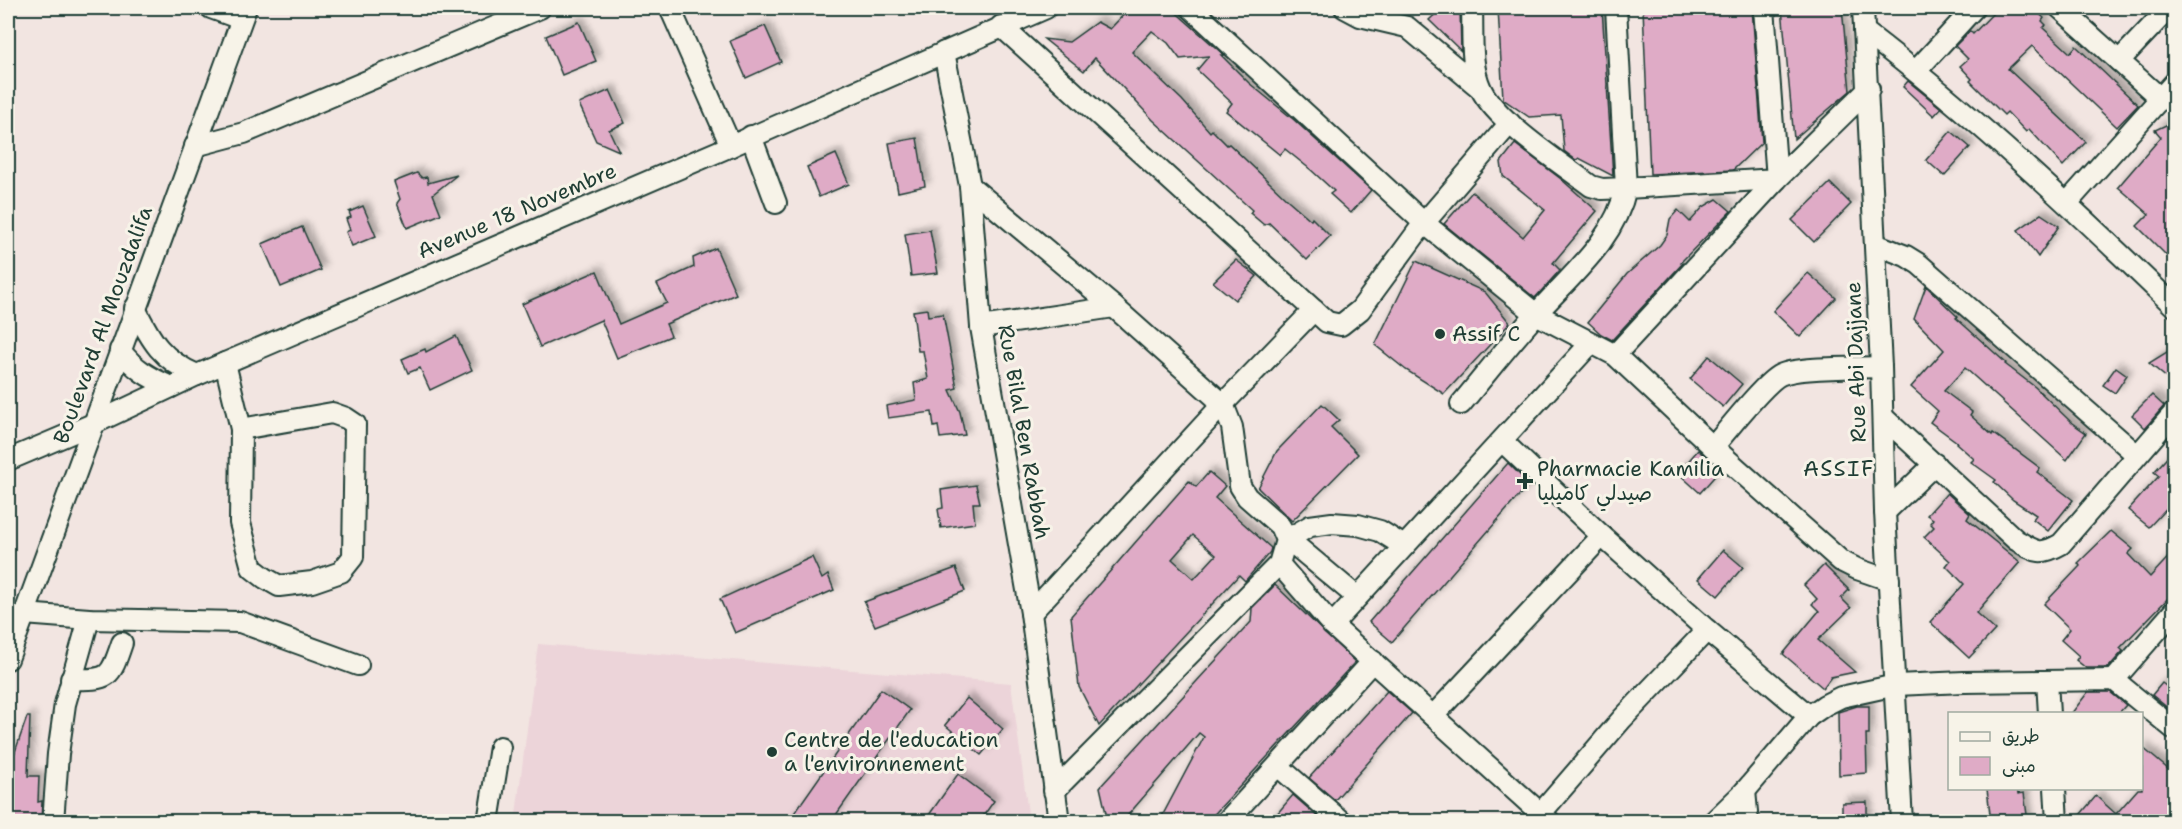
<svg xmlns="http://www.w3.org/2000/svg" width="2182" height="829" viewBox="0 0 2182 829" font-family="'Shantell Sans','Playpen Sans Arabic',sans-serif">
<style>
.built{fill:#ecd4d9}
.building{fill:#dfabc6;stroke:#1f3d34;stroke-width:1.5;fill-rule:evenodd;filter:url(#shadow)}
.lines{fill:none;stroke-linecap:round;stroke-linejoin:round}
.minor-casing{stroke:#1f3d34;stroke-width:24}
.minor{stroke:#f7f3e8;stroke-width:20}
.poi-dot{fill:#1f3d34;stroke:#f7f3e8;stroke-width:2}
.labels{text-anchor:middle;stroke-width:6;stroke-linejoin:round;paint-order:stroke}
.street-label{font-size:21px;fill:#1f3d34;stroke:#f7f3e8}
.poi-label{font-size:21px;fill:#1f3d34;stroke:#f7f3e8;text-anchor:start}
.neighbourhood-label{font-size:22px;letter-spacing:1.5px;fill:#1f3d34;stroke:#f7f3e8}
</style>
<defs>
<filter id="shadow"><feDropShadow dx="5" dy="-5" stdDeviation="3" flood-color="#0004"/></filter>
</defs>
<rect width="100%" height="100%" fill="#f2e5e1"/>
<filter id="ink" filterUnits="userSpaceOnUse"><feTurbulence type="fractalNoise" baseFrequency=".0167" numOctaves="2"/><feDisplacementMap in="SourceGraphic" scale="12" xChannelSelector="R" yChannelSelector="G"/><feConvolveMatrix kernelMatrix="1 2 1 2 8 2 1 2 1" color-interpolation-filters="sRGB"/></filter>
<g filter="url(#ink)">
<path class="built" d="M 538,644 L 1011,683 L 1029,821 L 515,822 Z"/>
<g class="building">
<path d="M 1130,8 L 1171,8 L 1224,55 L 1221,55 L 1249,83 L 1293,119 L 1371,190 L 1351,213 L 1330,194 L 1334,191 L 1311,170 L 1285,149 L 1280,155 L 1226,111 L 1232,103 L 1197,70 L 1209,56 L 1180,59 L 1168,43 L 1152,31 L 1132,52 L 1182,100 L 1210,132 L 1212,130 L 1227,145 L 1229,144 L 1289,201 L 1311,220 L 1312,218 L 1330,236 L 1307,260 L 1269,223 L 1264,225 L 1250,213 L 1252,210 L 1153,120 L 1095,58 L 1084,71 L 1044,39 L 1069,42 L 1097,22 L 1110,29 Z"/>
<path d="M 1442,8 L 1460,8 L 1461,51 L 1429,20 Z"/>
<path d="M 1498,8 L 1602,8 L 1613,176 L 1579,158 L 1576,160 L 1564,151 L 1561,115 L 1529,117 L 1503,99 Z"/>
<path d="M 1643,8 L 1752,8 L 1762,142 L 1733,170 L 1650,174 Z"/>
<path d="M 1782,8 L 1842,8 L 1850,91 L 1794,139 Z"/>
<path d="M 1998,8 L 2033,8 L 2044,18 L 2042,21 L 2046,25 L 2043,28 L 2070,53 L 2076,46 L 2138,105 L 2117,127 L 2032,46 L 2008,69 L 2086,142 L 2063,166 L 2029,129 L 2026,132 L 2007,112 L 2004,115 L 1970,81 L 1972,79 L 1960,66 L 1968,59 L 1955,46 L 1970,31 L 1973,34 Z"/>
<path d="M 579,22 L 596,61 L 562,75 L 546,36 Z"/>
<path d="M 765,26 L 781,62 L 746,78 L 730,41 Z"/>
<path d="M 1908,81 L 1941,108 L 1934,116 L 1903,87 Z"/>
<path d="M 610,90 L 625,123 L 609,130 L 619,151 L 596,141 L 579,104 Z"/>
<path d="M 2175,121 L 2175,264 L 2137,226 L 2149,214 L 2118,187 L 2161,137 L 2155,130 Z"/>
<path d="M 1951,131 L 1970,147 L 1944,176 L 1926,160 Z"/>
<path d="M 917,138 L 925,186 L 898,192 L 889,143 Z"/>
<path d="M 1515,144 L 1561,179 L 1597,211 L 1553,263 L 1560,270 L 1535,298 L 1444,224 L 1472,192 L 1523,237 L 1545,210 L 1503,176 L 1501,162 Z"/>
<path d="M 836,154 L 849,184 L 819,197 L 807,167 Z"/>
<path d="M 417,173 L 422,178 L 427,177 L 428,183 L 457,175 L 433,194 L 441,214 L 407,228 L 397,203 L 400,199 L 394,182 Z"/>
<path d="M 1830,183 L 1851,204 L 1814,242 L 1792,220 Z"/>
<path d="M 1717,199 L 1731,211 L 1681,262 L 1683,263 L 1612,340 L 1601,334 L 1588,322 L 1627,274 L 1660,245 L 1667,235 L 1670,219 L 1678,210 L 1690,222 L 1703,207 Z"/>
<path d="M 363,206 L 376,236 L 352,246 L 346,232 L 350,230 L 346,219 L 351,217 L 349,212 Z"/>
<path d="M 2041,214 L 2059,226 L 2038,257 L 2018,230 Z"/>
<path d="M 302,227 L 321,270 L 281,287 L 262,244 Z"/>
<path d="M 930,230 L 938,273 L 911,276 L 905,234 Z"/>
<path d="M 716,248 L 736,294 L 666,324 L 671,336 L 617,358 L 601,320 L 540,347 L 522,304 L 597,271 L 619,324 L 667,303 L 657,284 L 694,267 L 693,258 Z"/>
<path d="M 1236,260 L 1257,276 L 1235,300 L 1213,282 Z"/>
<path d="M 1416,261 L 1485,292 L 1510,323 L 1444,394 L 1406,370 L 1375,345 Z"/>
<path d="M 1808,273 L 1836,298 L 1800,337 L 1773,311 Z"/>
<path d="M 1926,286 L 1958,317 L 1956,318 L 2006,363 L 2005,364 L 2035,387 L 2072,423 L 2086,433 L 2067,460 L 1965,368 L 1944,391 L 1972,412 L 1970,415 L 1992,435 L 1993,433 L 2040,468 L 2037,472 L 2073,500 L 2048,531 L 2033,519 L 2036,515 L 2013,500 L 1994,482 L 1996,480 L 1971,462 L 1974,459 L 1956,443 L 1957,442 L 1930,422 L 1938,411 L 1911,387 L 1944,350 L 1914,319 Z"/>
<path d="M 927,309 L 928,316 L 943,314 L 957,388 L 950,390 L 960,412 L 965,435 L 940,438 L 938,426 L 934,427 L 932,412 L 888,418 L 886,406 L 916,400 L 914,383 L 928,379 L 923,351 L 918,351 L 913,311 Z"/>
<path d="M 456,336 L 472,370 L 430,390 L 420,368 L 408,373 L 402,359 L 425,349 L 426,352 Z"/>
<path d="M 2175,347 L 2175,385 L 2149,363 Z"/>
<path d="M 1709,356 L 1742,384 L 1723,407 L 1690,379 Z"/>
<path d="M 2116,367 L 2127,375 L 2115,393 L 2103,385 Z"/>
<path d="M 2152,395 L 2164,406 L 2145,428 L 2132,415 Z"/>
<path d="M 1322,404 L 1339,420 L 1331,427 L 1358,454 L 1292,521 L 1258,488 L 1277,451 Z"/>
<path d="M 2175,449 L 2175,499 L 2149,527 L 2128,510 L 2159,476 L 2154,472 Z"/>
<path d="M 1698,450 L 1720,470 L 1700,493 L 1678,473 Z"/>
<path d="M 1508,463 L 1529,484 L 1392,642 L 1369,622 Z"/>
<path d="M 1209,472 L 1225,486 L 1215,498 L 1271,548 L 1270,552 L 1245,581 L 1239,575 L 1099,726 L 1079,687 L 1071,616 L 1189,481 L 1196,487 ZM 1193,535 L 1216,555 L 1194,579 L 1172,559 Z"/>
<path d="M 976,485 L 980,503 L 973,503 L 975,523 L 941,528 L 938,509 L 943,508 L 941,490 Z"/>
<path d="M 1947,493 L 1970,514 L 1967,519 L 2020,562 L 1976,613 L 1995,630 L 1969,658 L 1930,622 L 1964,584 L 1946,566 L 1950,561 L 1924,537 L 1934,527 L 1930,523 L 1933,519 L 1927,515 Z"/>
<path d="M 2111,531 L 2133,549 L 2128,554 L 2150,577 L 2175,550 L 2175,591 L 2120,648 L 2123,651 L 2108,668 L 2086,668 L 2076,660 L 2079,656 L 2061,640 L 2070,629 L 2044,604 L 2080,566 L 2078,563 Z"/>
<path d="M 1723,550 L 1743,567 L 1718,596 L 1698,579 Z"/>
<path d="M 812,557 L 822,579 L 828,575 L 834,590 L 735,633 L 720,599 Z"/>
<path d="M 1824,565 L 1849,590 L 1841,598 L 1851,608 L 1818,640 L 1855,672 L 1831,677 L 1823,688 L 1783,654 L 1819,611 L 1812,604 L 1817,599 L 1804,585 Z"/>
<path d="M 956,568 L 965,591 L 875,626 L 864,602 Z"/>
<path d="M 1275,585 L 1355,662 L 1207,822 L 1159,822 L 1204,737 L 1199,733 L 1122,822 L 1108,822 L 1100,787 L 1251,622 L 1252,608 Z"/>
<path d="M 2162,683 L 2175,693 L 2175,714 L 2152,695 Z"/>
<path d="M 881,689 L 910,710 L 831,822 L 788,822 Z"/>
<path d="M 1387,691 L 1412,713 L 1335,800 L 1309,778 Z"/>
<path d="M 2088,692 L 2110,692 L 2126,705 L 2118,714 L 2071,714 Z"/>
<path d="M 967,698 L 1003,729 L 981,755 L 945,725 Z"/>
<path d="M 1857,706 L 1869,706 L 1869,734 L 1866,734 L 1867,773 L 1839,775 L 1838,712 Z"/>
<path d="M 27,717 L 30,717 L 28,776 L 39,776 L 38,802 L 42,801 L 41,822 L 8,822 L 8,772 Z"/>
<path d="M 2142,747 L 2175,775 L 2175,801 L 2158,822 L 2074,822 L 2096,796 L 2116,814 L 2138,789 L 2142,789 Z"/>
<path d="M 958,774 L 994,801 L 979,822 L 924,822 Z"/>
<path d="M 1987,789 L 2017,789 L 2018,794 L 2024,793 L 2028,822 L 1991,822 Z"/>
<path d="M 1293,795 L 1319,818 L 1316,822 L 1270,822 Z"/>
<path d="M 1867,802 L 1867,822 L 1842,822 L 1842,803 Z"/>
</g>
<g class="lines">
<g class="minor-casing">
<g id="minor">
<path d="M 211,8 L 241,19"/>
<path d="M 670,8 L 731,146"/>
<path d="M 1191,8 L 1424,223 L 1536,314 L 1615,355 L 1713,447 L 1841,561 L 1857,569 L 1889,580"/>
<path d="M 1345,8 L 1360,16 L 1407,27 L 1480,88"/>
<path d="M 1472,8 C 1473,33 1470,66 1481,89 C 1496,121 1562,164 1591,186 L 1602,189 L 1626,188 L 1616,8"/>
<path d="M 1863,8 L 1881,367 L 1885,512 L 1902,822"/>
<path d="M 2060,8 L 2160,98"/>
<path d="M 1001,26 L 1327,322 L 1341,325 L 1360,310 L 1424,223 L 1510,123"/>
<path d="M 1864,31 C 1974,115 2075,210 2174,306"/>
<path d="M 944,52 L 970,186 L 981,327 L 1031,613 L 1059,822"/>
<path d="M 2119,61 L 2169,8"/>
<path d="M 1916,71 L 1974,8"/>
<path d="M 751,136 L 776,203"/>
<path d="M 195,146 L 244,133 L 540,8"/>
<path d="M 970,186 L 1114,307 L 1223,404 L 1232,427 L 1240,486 L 1247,497 L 1280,526 L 1286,540 L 1279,564 L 1054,791"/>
<path d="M 2068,202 L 2174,83"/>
<path d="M 1875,244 L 1906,256 L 1919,264 L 2137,455"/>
<path d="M 135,308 C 151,341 162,360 197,375"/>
<path d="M 981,327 L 1114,307"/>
<path d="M 120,350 C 134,369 150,378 171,387"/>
<path d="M 1615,355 L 1777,179 L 1869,89"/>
<path d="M 225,363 L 241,429"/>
<path d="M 1461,404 C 1486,374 1511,342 1537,313 C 1571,275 1615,240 1626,188 L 1777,179 L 1764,8"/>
<path d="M 332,413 L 346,418 L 355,424 L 353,557 L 341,572 L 312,582 L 279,586 L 265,578 L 252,568 L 240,523 L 241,429 Z"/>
<path d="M 1883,417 L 2016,540 C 2036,552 2040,556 2061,544 L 2174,413"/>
<path d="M 1502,441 L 1602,536 L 1707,630 L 1809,716"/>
<path d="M 1713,447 C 1727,431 1764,383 1780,375 C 1798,366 1858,368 1881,367"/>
<path d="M 8,460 L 93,424 L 197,375 L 731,146 L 1046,8"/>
<path d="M 1885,512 L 1935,464"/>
<path d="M 1286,540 L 1310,526 L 1332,523 L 1358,525 L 1380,531 L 1404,546"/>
<path d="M 1289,540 L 1357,597"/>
<path d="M 1279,564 L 1332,625 L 1550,822"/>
<path d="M 1031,613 L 1223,404 L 1314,310"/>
<path d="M 24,614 L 89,619 L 240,622 L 358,665"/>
<path d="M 1332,625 L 1591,343"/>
<path d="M 8,659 L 246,8"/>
<path d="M 71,679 C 109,680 110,679 122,643"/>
<path d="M 2114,680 L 2174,611"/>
<path d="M 2047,681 L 2049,714"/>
<path d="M 1433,716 L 1602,536"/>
<path d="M 1278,766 L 1342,822"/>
<path d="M 2055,788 L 2057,822"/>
<path d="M 1745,791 L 1748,822"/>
<path d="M 1541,813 L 1622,719 L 1707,630"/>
<path d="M 53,822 L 58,754 L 65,704 L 89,619"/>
<path d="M 488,822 L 500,747"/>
<path d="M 1226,822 L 1373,661"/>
<path d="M 1713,822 L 1745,791 L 1809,716 L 1825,705 L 1841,697 L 1896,685 L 1964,682 L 2114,680 L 2174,729"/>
</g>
</g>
<use href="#minor" class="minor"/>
</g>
</g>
<g class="poi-dot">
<circle cx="1440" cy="334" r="6"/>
<path d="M1522 472h6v6h6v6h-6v6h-6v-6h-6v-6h6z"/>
<circle cx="772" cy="752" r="6"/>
</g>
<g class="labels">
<g class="street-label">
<text transform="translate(517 211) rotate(-23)" y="7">Avenue 18 Novembre</text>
<text transform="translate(103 325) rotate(-70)" y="7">Boulevard Al Mouzdalifa</text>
<text transform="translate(1856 362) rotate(-92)" y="7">Rue Abi Dajjane</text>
<text transform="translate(1024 432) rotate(80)" y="7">Rue Bilal Ben Rabbah</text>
</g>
<g class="poi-label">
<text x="1452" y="341">Assif C</text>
<text x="1537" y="476">Pharmacie Kamilia<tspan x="1537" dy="24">صيدلي كاميليا</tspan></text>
<text x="784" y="747">Centre de l'education<tspan x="784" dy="24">a l'environnement</tspan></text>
</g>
<g class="neighbourhood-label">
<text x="1839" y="476">ASSIF</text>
</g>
</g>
<rect width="2182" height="829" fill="none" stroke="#f7f3e8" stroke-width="30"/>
<rect x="15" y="15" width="2152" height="799" fill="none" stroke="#1f3d34" stroke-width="2" filter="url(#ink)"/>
<rect x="1948" y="712" width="195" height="78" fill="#f7f3e8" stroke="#a1aaa0" stroke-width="1.5"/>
<rect x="1960" y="732" width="30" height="9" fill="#f7f3e8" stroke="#a1aaa0" stroke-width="1.5"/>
<text x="2002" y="742" font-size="18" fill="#1f3d34">طريق</text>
<rect x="1960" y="757" width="30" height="18" fill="#dfabc6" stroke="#a1aaa0" stroke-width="1.5"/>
<text x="2002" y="772" font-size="18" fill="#1f3d34">مبنى</text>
</svg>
